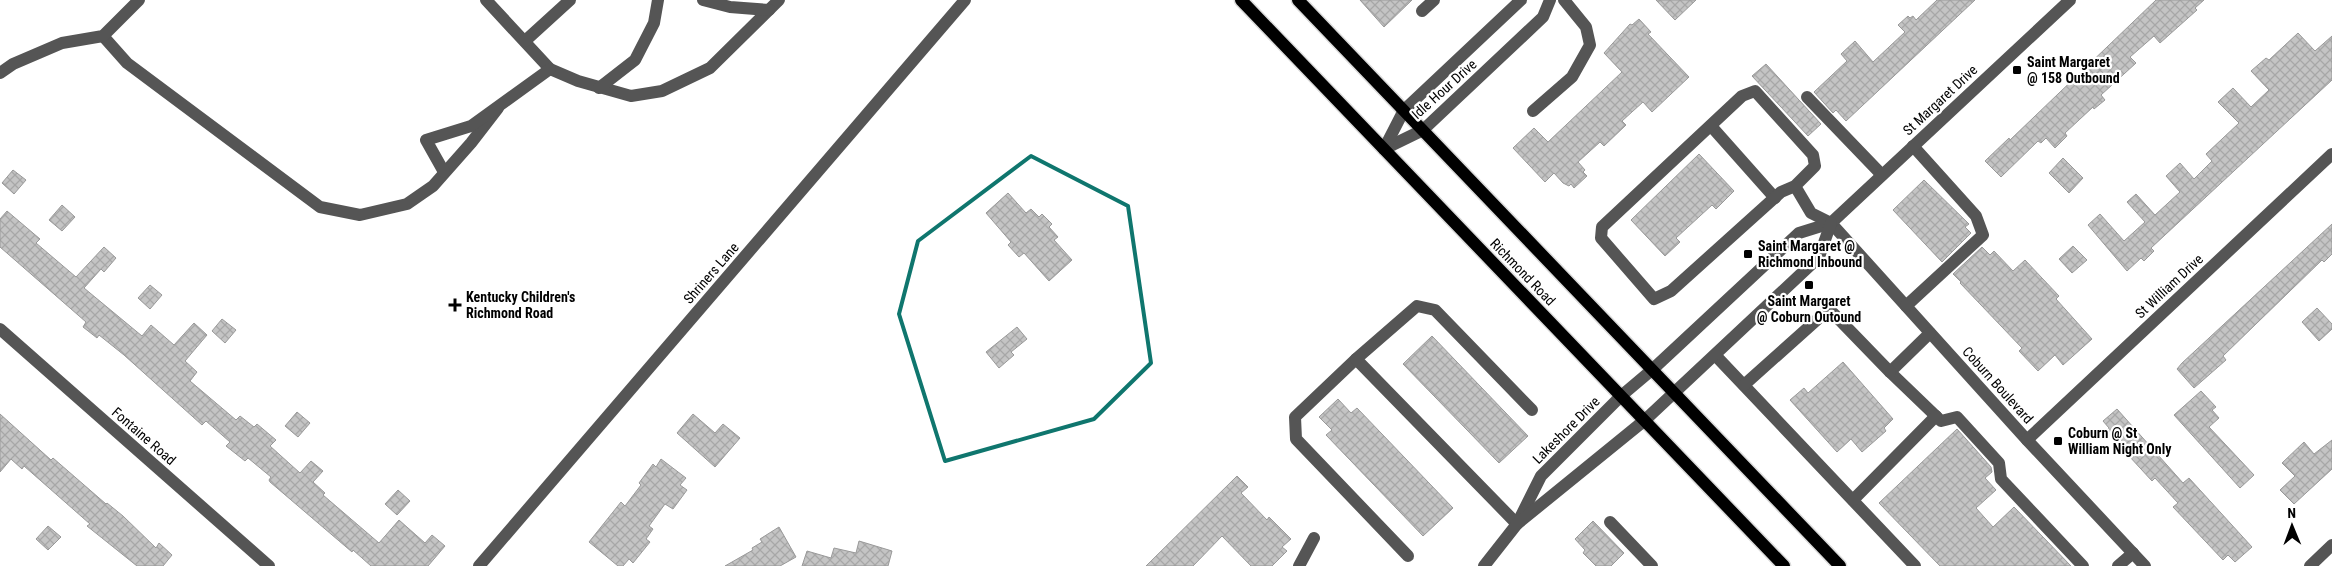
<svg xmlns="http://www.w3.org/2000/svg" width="2332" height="566" viewBox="0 0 2332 566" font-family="'Roboto Condensed',sans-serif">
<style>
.building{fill:url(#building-cross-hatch);stroke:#999}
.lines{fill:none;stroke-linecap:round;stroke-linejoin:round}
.major-casing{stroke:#dbdbdb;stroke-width:15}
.minor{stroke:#555;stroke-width:12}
.major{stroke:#000;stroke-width:12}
.marked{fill:none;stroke:#0f766e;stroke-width:4;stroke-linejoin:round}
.poi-dot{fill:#000;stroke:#fff;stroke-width:2}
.labels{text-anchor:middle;stroke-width:4.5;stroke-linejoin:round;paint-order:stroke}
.poi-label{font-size:14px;font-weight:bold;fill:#000;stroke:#fff;text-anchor:start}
.street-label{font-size:14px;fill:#000;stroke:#fff}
</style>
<defs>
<pattern id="building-cross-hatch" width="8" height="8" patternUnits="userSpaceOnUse" patternTransform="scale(1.25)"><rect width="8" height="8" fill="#c4c4c4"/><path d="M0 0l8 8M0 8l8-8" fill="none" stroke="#a7a7a7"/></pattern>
</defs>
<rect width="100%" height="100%" fill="#fff"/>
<g class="building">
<path d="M 1360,0 L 1412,0 L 1384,27 Z"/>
<path d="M 1656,0 L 1696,0 L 1675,20 Z"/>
<path d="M 1937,0 L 1975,0 L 1846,121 L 1836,110 L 1833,113 L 1814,92 L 1847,61 L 1841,54 L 1855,41 L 1873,62 L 1905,32 L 1898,25 L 1908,16 L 1910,18 L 1913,16 L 1916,20 Z"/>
<path d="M 2156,0 L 2204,0 L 2195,8 L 2197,10 L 2160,43 L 2154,36 L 2130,57 L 2136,63 L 2101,95 L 2105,100 L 2094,109 L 2093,107 L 2065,133 L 2067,136 L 2055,148 L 2046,138 L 2041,143 L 2038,141 L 2001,177 L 1985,161 L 2009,138 L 2010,140 Z"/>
<path d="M 1639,19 L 1651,32 L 1648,34 L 1689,77 L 1652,112 L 1643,102 L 1622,121 L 1626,125 L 1604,146 L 1600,142 L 1578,162 L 1585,170 L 1583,172 L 1587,176 L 1574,188 L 1571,184 L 1569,186 L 1563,183 L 1554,173 L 1545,182 L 1513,148 L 1534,128 L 1548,142 L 1622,72 L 1604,53 L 1630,24 L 1632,25 Z"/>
<path d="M 2298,33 L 2315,51 L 2332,36 L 2332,80 L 2151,248 L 2154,251 L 2144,261 L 2141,258 L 2127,271 L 2088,225 L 2100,214 L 2124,241 L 2145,222 L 2127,202 L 2136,194 L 2155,215 L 2180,192 L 2166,176 L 2180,163 L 2194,179 L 2212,161 L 2206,154 L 2239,123 L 2218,102 L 2233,88 L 2251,107 L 2269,90 L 2251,71 L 2266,58 L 2269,60 Z"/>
<path d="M 1766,64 L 1821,124 L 1808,136 L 1752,76 Z"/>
<path d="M 1699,154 L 1734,191 L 1716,209 L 1712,205 L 1676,238 L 1680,242 L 1665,256 L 1631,220 Z"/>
<path d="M 2063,158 L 2083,178 L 2069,193 L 2049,173 Z"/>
<path d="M 13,170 L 26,180 L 14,194 L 2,183 Z"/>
<path d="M 1924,180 L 1969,224 L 1965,227 L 1971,233 L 1942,262 L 1893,210 Z"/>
<path d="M 1008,193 L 1026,213 L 1031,209 L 1039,217 L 1042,214 L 1052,224 L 1049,227 L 1058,237 L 1054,240 L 1072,260 L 1049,281 L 1024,253 L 1019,257 L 1008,245 L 1011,242 L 986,213 Z"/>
<path d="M 62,205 L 75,217 L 62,231 L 49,220 Z"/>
<path d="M 7,211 L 40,239 L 36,243 L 76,277 L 104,247 L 116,258 L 104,272 L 101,269 L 84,288 L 142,336 L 151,325 L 174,345 L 194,323 L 207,335 L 185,361 L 197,372 L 190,381 L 236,420 L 240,416 L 254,427 L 257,424 L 276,440 L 270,446 L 300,473 L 311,461 L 323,471 L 313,482 L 325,493 L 323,495 L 379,543 L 399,520 L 425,543 L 432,535 L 445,546 L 428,566 L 371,566 L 353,550 L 352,552 L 270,482 L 269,480 L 271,477 L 248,458 L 245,461 L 226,446 L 230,442 L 206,421 L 202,425 L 124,355 L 99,335 L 97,338 L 83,327 L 86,322 L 0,247 L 0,219 Z"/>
<path d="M 2332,224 L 2332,254 L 2324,262 L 2322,260 L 2223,356 L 2226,360 L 2194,388 L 2177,369 L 2182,363 Z"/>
<path d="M 2073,246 L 2087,260 L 2072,273 L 2059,259 Z"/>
<path d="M 1982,247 L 1990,255 L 1994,251 L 2013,271 L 2025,260 L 2059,296 L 2056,299 L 2092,339 L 2063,365 L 2055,355 L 2038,371 L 2019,351 L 2022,348 L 1960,283 L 1961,282 L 1953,274 Z"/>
<path d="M 150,285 L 162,295 L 150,309 L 138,298 Z"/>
<path d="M 2317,308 L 2332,324 L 2332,329 L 2319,341 L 2302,322 Z"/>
<path d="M 222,319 L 236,330 L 225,343 L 212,331 Z"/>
<path d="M 1017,327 L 1027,339 L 1011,352 L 1014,355 L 999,368 L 986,352 Z"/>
<path d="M 1432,336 L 1528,436 L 1499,463 L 1403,364 Z"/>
<path d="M 1843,362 L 1893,419 L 1884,428 L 1886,431 L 1862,452 L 1851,439 L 1837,452 L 1790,400 L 1804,388 L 1808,393 Z"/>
<path d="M 2201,391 L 2216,407 L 2212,410 L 2219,418 L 2209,427 L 2254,475 L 2240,488 L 2174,415 Z"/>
<path d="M 1338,399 L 1351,413 L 1357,408 L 1453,508 L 1423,536 L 1326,435 L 1332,430 L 1319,417 Z"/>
<path d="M 2117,409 L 2183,483 L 2189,478 L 2252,547 L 2235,562 L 2228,555 L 2223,560 L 2173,507 L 2178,503 L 2155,478 L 2152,481 L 2106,431 L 2109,428 L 2103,421 Z"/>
<path d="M 297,412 L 310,423 L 298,437 L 285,426 Z"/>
<path d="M 0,414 L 51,460 L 53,458 L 106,504 L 107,503 L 123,516 L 156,548 L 159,543 L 172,555 L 163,566 L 137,566 L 87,526 L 90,524 L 24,466 L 22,469 L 11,459 L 0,472 Z"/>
<path d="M 693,414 L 715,433 L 723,424 L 740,438 L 715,467 L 677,433 Z"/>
<path d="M 1957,429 L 1991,467 L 1992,472 L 1985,478 L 1996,490 L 1976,508 L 1993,527 L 2014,507 L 2071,566 L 1940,566 L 1879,503 Z"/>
<path d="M 2332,440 L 2332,469 L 2294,504 L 2280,490 L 2295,476 L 2282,463 L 2304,442 L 2314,454 Z"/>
<path d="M 661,459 L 686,478 L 680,485 L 687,490 L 673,509 L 665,504 L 649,526 L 653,529 L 646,539 L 650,542 L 633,563 L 629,559 L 623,566 L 618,566 L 589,542 L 621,502 L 625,506 L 641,485 L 639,483 L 653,464 L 656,467 Z"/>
<path d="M 1237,476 L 1248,487 L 1241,493 L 1267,520 L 1269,517 L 1291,539 L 1282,547 L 1287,551 L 1272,566 L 1251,566 L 1222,536 L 1193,566 L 1146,566 Z"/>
<path d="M 398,490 L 410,501 L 397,515 L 385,504 Z"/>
<path d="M 1593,521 L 1624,553 L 1611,566 L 1596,566 L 1583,553 L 1585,550 L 1575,539 Z"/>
<path d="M 48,526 L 61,537 L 48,550 L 36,539 Z"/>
<path d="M 779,527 L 796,557 L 780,566 L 725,566 L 753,550 L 752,548 L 762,542 L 760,539 Z"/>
<path d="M 859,541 L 892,551 L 888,566 L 802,566 L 807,551 L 831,558 L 834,548 L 856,553 Z"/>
</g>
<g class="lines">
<g class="major-casing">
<g id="major">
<path d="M 1241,0 L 1784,566"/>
<path d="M 1298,0 L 1840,566"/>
</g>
</g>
<g class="minor">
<path d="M 486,0 L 550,69 L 578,81 L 631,96 L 662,91 L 710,68 L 779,0"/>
<path d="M 703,0 L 730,7 L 769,10"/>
<path d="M 1422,11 L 1434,0"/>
<path d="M 103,36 L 127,63 L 320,207 L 360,215 L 407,204 L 433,186 L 471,143 L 498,108"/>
<path d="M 525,41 L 570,0"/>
<path d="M 0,73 L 13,64 L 62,43 L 103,36 L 139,0"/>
<path d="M 599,88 L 635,60 L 654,23 L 658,0"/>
<path d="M 1807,97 L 1882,175"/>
<path d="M 1533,111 L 1572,77 L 1590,45 L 1586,27 L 1564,0"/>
<path d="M 1711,126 L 1775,198"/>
<path d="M 1384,149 L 1423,130 L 1543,17 L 1550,0"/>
<path d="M 1384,149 L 1404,110 L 1521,0"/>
<path d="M 444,172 L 426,140 L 471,126 L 550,69"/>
<path d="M 1795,186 L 1781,192 L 1671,291 L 1654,299 L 1601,238 L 1602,227 L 1742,96 L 1755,91 L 1813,155 L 1815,166 L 1795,186 L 1811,213 L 1831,223 L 2027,440 L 2145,566"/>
<path d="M 1906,306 L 1983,235 L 1976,216 L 1913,146"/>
<path d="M 0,329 L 269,566"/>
<path d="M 1930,333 L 1890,372 L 1941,421 L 1957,417 L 1999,463 L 2001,479 L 2083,566"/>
<path d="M 1715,355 L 1915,566"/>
<path d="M 1356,359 L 1295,417 L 1296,439 L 1408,556"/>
<path d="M 1744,385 L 1829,309 L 1890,372"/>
<path d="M 2027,440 L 2332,154"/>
<path d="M 1853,500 L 1936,416"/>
<path d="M 1610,522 L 1652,566"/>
<path d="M 1517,524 L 1541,476 L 1621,396 L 1653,369 L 1799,233 L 1831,223 L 2070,0"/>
<path d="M 1517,524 L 1356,359 L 1417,306 L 1435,310 L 1532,410"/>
<path d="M 479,566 L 965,0"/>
<path d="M 1299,566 L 1314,538"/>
<path d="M 1484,566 L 1517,524 L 1645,420 L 1819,257 L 1831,223"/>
<path d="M 2118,566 L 2133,553"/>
<path d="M 2310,566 L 2332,545"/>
</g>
<use href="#major" class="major"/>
</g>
<path class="marked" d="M 1031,156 L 1128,206 L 1151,363 L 1094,419 L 945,461 L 899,314 L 918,241 Z"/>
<g class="poi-dot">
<rect x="2012" y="65" width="10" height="10" rx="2.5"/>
<rect x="1743" y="249" width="10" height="10" rx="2.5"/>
<rect x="1804" y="280" width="10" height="10" rx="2.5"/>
<path d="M452.5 297.5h5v5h5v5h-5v5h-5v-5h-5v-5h5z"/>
<rect x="2053" y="436" width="10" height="10" rx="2.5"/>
</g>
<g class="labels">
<g class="poi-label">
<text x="2027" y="67">Saint Margaret<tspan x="2027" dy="16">@ 158 Outbound</tspan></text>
<text x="1758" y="251">Saint Margaret @<tspan x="1758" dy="16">Richmond Inbound</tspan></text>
<text x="466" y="302">Kentucky Children's<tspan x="466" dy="16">Richmond Road</tspan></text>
<text x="1809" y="306" text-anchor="middle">Saint Margaret<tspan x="1809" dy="16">@ Coburn Outound</tspan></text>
<text x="2068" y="438">Coburn @ St<tspan x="2068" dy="16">William Night Only</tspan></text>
</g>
<g class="street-label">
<text transform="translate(1444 89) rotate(-42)" y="5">Idle Hour Drive</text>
<text transform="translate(1940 100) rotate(-43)" y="5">St Margaret Drive</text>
<text transform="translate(1523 272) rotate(46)" y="5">Richmond Road</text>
<text transform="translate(711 273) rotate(-49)" y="5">Shriners Lane</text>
<text transform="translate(2169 286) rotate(-43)" y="5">St William Drive</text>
<text transform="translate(1998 385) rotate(48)" y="5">Coburn Boulevard</text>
<text transform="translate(1566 430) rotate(-45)" y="5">Lakeshore Drive</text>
<text transform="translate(144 436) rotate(41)" y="5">Fontaine Road</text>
</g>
</g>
<g transform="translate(2292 526) rotate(359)" stroke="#ffffff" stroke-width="4" paint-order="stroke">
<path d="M0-4L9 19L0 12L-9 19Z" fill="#000000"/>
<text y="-8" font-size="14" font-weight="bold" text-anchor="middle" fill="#000000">N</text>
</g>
</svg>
